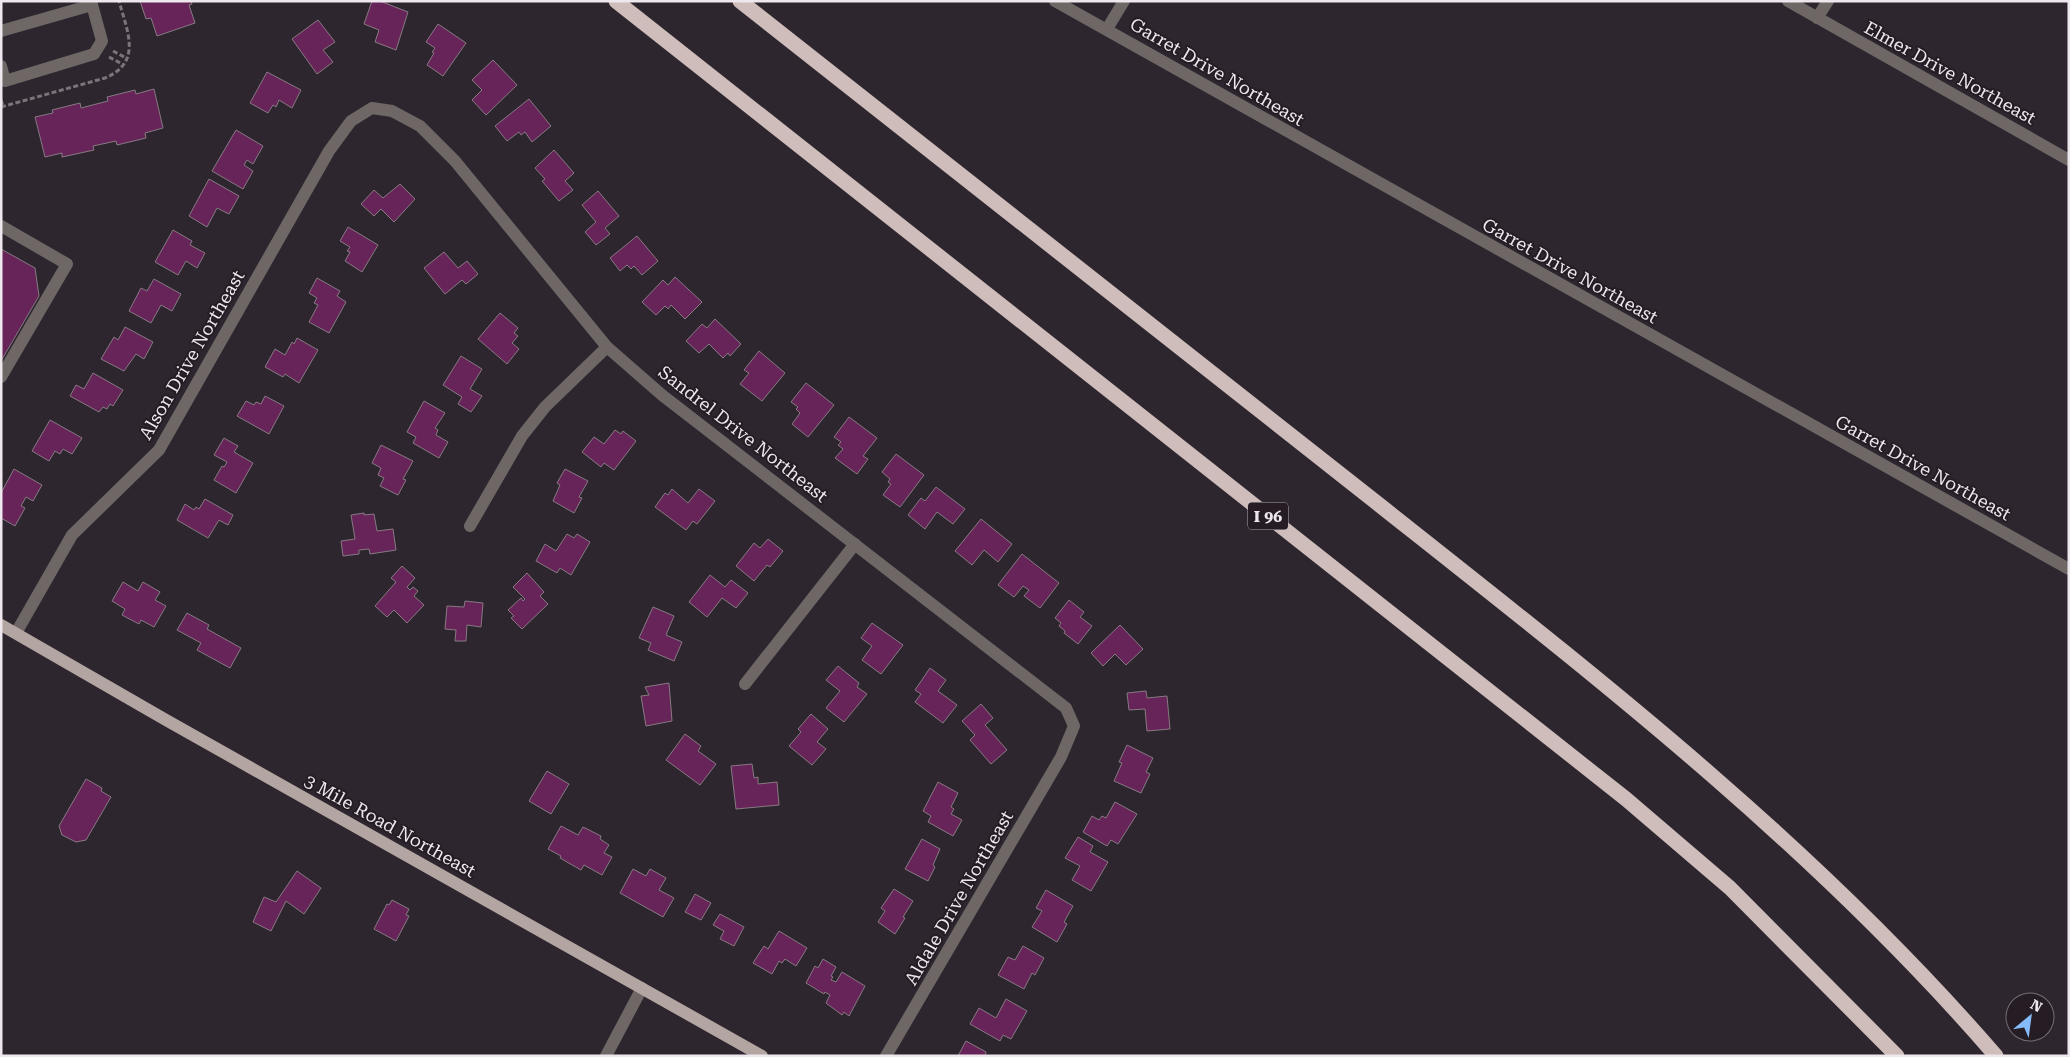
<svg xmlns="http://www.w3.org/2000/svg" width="2070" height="1057" viewBox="0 0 2070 1057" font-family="'Roboto Serif',serif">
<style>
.building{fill:#672459;stroke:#867a83}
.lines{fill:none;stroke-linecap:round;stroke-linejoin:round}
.path{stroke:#7b747b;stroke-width:3;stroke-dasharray:5 2.5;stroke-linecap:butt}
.minor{stroke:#6e6766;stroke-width:12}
.major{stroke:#b3a5a2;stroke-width:12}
.highway{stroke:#cebdba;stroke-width:15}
.labels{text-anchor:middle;stroke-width:4;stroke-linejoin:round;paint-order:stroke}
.shield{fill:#251c24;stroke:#b2abb1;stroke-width:1}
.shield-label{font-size:16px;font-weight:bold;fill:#eee8ee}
.street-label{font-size:18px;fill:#eee8ee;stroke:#251c24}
</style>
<rect width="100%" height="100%" fill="#2e262e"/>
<g class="building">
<path d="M 140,1 L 191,1 L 192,4 L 189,5 L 195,23 L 157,36 L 151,18 L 146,19 Z"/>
<path d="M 372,1 L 380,1 L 408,12 L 396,50 L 375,42 L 379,30 L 364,24 Z"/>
<path d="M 318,20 L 335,42 L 323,50 L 333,62 L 317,74 L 292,39 Z"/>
<path d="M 438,24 L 466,43 L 443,76 L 427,65 L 434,53 L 432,52 L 435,48 L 426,42 Z"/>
<path d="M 493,60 L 517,85 L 486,115 L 472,100 L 482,90 L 472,80 Z"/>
<path d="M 267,72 L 301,90 L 292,108 L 279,100 L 276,107 L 273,105 L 268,113 L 250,103 Z"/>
<path d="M 154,89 L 163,128 L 145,133 L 146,138 L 117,145 L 116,141 L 93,146 L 94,150 L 62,157 L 62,153 L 45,157 L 35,117 L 53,113 L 52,110 L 80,103 L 81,108 L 108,101 L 107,97 L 135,90 L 136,94 Z"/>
<path d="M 529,99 L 551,126 L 532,142 L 525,132 L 521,135 L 519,132 L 507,141 L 495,126 Z"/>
<path d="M 236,130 L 263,146 L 253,164 L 247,160 L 244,165 L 253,171 L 243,189 L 212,171 Z"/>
<path d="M 554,150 L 574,173 L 565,181 L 573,190 L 559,201 L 542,181 L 545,179 L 535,168 Z"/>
<path d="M 209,179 L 239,196 L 229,214 L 217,208 L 207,227 L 189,216 Z"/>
<path d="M 400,184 L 415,199 L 394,222 L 381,209 L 374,216 L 361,204 L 374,190 L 383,198 Z"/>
<path d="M 598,191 L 619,216 L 605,228 L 610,234 L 596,245 L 585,232 L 596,222 L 582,205 Z"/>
<path d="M 348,227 L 378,245 L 362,272 L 345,261 L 350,252 L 347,251 L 350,247 L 340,241 Z"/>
<path d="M 173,230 L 192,241 L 190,245 L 205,253 L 197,268 L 186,261 L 178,275 L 155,262 Z"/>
<path d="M 637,236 L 658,261 L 642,275 L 634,266 L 631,269 L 627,265 L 620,271 L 610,258 Z"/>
<path d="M 1,249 L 35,268 L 39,296 L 1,361 Z"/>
<path d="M 444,252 L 458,268 L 467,261 L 478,274 L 466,284 L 462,280 L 445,294 L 424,268 Z"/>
<path d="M 675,277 L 702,302 L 685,319 L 671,305 L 668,309 L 665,306 L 656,315 L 642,302 L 663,280 L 668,285 Z"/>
<path d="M 317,278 L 340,291 L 337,296 L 346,302 L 329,333 L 309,322 L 318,305 L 314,303 L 317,298 L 309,293 Z"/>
<path d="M 154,279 L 181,294 L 172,311 L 161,305 L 151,323 L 129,311 L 141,288 L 147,291 Z"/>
<path d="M 500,313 L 518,328 L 514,333 L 518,336 L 512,343 L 519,349 L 507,364 L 478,339 Z"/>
<path d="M 715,319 L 741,344 L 730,356 L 728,353 L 723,358 L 709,344 L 699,353 L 686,341 L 702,324 L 707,328 Z"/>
<path d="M 125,327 L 153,342 L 144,359 L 136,354 L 124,371 L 101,359 L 114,337 L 118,340 Z"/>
<path d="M 297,338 L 318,350 L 299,383 L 285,374 L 283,377 L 265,367 L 275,349 L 285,355 L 292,342 L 294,344 Z"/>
<path d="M 759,351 L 785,373 L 762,401 L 740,384 L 749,373 L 744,370 Z"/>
<path d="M 461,356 L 482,369 L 470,389 L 482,396 L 471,412 L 458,404 L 462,397 L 443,385 Z"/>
<path d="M 93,373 L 123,390 L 113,406 L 110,404 L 107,409 L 103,407 L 99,412 L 70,396 L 76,385 L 84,389 Z"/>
<path d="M 806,383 L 834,405 L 808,437 L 792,424 L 800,413 L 796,409 L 798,407 L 791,402 Z"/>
<path d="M 265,396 L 284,406 L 269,434 L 237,416 L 246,401 L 254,405 L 256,402 L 261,404 Z"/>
<path d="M 424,401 L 445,413 L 435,428 L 438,430 L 436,435 L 448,442 L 439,458 L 413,443 L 416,437 L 407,432 Z"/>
<path d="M 849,417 L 877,438 L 863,456 L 868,459 L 857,474 L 835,458 L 843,449 L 838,445 L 841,442 L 834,437 Z"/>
<path d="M 50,420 L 82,438 L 72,454 L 63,449 L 60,454 L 55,451 L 49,461 L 32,451 Z"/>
<path d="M 615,430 L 621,434 L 623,431 L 636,441 L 614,470 L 604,463 L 601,467 L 582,452 L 594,437 L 604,444 Z"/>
<path d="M 224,438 L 238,446 L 234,452 L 253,463 L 236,493 L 214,480 L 222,466 L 224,467 L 227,462 L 214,455 Z"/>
<path d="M 381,445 L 413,461 L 403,479 L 406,480 L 398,495 L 380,486 L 384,478 L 378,475 L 381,468 L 372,463 Z"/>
<path d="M 896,454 L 924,475 L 900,507 L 883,495 L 891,484 L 888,482 L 890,479 L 882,472 Z"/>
<path d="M 14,469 L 42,485 L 33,501 L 26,497 L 21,506 L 25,508 L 15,526 L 1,518 L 1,493 Z"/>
<path d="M 565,469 L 588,481 L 579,497 L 582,498 L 574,513 L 553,501 L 560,485 L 557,483 Z"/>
<path d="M 936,487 L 965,509 L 953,524 L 937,512 L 925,529 L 908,515 L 921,498 L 925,501 Z"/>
<path d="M 672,489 L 688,503 L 699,489 L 715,501 L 697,524 L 693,521 L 686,530 L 655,507 L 665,493 L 668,495 Z"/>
<path d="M 205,499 L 233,515 L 228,525 L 219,520 L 208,538 L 177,520 L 185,504 L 194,510 L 196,507 L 199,509 Z"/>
<path d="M 364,513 L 364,515 L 374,514 L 377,531 L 393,529 L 396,550 L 370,554 L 369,549 L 359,550 L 359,554 L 343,556 L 341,541 L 355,539 L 351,515 Z"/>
<path d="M 981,519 L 1012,544 L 998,562 L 984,550 L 972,565 L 955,551 Z"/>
<path d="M 567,534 L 574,538 L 577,534 L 590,542 L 571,575 L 560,568 L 557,573 L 536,561 L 545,544 L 556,551 Z"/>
<path d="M 768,539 L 783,551 L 770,567 L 767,565 L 754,581 L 736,566 L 754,543 L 760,548 Z"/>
<path d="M 1022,554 L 1059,583 L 1040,608 L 1024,596 L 1029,590 L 1023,586 L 1014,597 L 998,585 Z"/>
<path d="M 402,566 L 415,578 L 407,587 L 410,590 L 413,587 L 418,591 L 414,596 L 424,605 L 407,623 L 394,610 L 387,617 L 375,606 L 396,582 L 391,578 Z"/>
<path d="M 527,573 L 544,592 L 540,596 L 548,604 L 522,629 L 511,618 L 514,616 L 508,610 L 521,598 L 523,601 L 525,599 L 513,587 Z"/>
<path d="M 710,575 L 725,587 L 731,580 L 748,593 L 736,608 L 722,598 L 707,617 L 689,602 Z"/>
<path d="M 123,582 L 138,591 L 143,582 L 160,592 L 155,600 L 166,606 L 154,627 L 141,620 L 139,624 L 122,615 L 125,609 L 112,601 Z"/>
<path d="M 1069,600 L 1084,612 L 1080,617 L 1092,626 L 1078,644 L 1064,633 L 1065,631 L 1059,626 L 1061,623 L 1055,618 Z"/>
<path d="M 465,601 L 483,603 L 481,627 L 467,625 L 466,641 L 455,641 L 456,630 L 445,629 L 447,606 L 464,607 Z"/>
<path d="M 653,607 L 674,616 L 666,635 L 682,642 L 674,661 L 648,650 L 651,643 L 639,638 Z"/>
<path d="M 187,613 L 209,625 L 207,629 L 241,648 L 230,668 L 197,650 L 201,643 L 177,630 Z"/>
<path d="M 872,623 L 903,645 L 881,674 L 862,660 L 872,646 L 861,638 Z"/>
<path d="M 1120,625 L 1143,649 L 1126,665 L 1115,654 L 1103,666 L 1091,653 Z"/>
<path d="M 838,666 L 859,683 L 857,687 L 867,694 L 844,722 L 826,708 L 840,691 L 826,680 Z"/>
<path d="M 930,668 L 946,680 L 938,691 L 957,705 L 943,723 L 915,702 L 921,694 L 915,690 Z"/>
<path d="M 669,683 L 672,721 L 646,726 L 641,696 L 649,695 L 645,687 Z"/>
<path d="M 1146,691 L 1147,698 L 1167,696 L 1170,729 L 1147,731 L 1145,709 L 1129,710 L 1127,693 Z"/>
<path d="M 981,704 L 993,718 L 985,725 L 1007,750 L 991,764 L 970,740 L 975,735 L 962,721 Z"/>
<path d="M 811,714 L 828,729 L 817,742 L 826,749 L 812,765 L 789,746 L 801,732 L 798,729 Z"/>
<path d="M 685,734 L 701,746 L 698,751 L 716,764 L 700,785 L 666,760 Z"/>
<path d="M 1127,745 L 1153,758 L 1146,772 L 1150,774 L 1141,793 L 1114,781 L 1122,763 L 1119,762 Z"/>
<path d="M 752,764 L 754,778 L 758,777 L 758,784 L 777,782 L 779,805 L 736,809 L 731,766 Z"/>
<path d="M 547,771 L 569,784 L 551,814 L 529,801 Z"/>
<path d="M 86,779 L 102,788 L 101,791 L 111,797 L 86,840 L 76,842 L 62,835 L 59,826 Z"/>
<path d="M 938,782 L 958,793 L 951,807 L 954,809 L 951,814 L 962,820 L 953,836 L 928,822 L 931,816 L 923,811 Z"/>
<path d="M 1115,802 L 1137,814 L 1118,844 L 1111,840 L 1107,846 L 1083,832 L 1092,816 L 1099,820 L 1102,816 L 1106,818 Z"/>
<path d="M 561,826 L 578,835 L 583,827 L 601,836 L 600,839 L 609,845 L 604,853 L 612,857 L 602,875 L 584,865 L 581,870 L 560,858 L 561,856 L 548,849 Z"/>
<path d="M 1078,837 L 1093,846 L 1090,852 L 1108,862 L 1091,891 L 1072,880 L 1080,866 L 1065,858 Z"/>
<path d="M 922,839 L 940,849 L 933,865 L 935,867 L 928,881 L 905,869 Z"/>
<path d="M 633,869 L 646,876 L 650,869 L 666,878 L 659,890 L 674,898 L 663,917 L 620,893 Z"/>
<path d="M 297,871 L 321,888 L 304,914 L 286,901 L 271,931 L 253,922 L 264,897 L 276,902 Z"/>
<path d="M 894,889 L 913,901 L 903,917 L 905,918 L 895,934 L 878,922 L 885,911 L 881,908 Z"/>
<path d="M 1046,890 L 1073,906 L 1064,922 L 1067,924 L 1057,942 L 1032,927 L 1042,911 L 1036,908 Z"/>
<path d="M 695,894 L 711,903 L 701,920 L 685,912 Z"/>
<path d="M 392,900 L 409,909 L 406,915 L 409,916 L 396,941 L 374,929 L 387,904 L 389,905 Z"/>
<path d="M 720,914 L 744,927 L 734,946 L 720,939 L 724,931 L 713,925 Z"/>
<path d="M 779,931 L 807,948 L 796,966 L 785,959 L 782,963 L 779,961 L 772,974 L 753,963 L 764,946 L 768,949 Z"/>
<path d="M 1023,946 L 1044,958 L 1035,975 L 1032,973 L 1024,989 L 998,975 L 1008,957 L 1015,960 Z"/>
<path d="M 823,959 L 836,967 L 831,976 L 833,977 L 831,980 L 836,982 L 842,972 L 865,986 L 849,1016 L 844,1012 L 842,1015 L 826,1003 L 830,995 L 825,992 L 824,994 L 806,983 L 815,966 L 818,968 Z"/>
<path d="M 1006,999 L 1027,1011 L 1011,1039 L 1003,1035 L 1000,1041 L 970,1024 L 979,1008 L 996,1018 Z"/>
<path d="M 966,1041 L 986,1052 L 985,1056 L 958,1056 Z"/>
</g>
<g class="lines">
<g class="path">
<path d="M 113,51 L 128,59"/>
<path d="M 109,57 L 124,65"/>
<path d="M 1,100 L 3,106"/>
<path d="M 1,107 L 105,78 C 143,62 127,31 119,1"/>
</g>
<g class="minor">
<path d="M 1055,1 L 2069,569"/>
<path d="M 1788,1 L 2069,160"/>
<path d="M 1817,18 L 1828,1"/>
<path d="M 1107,29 L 1124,1"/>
<path d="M 1,31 L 92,5"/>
<path d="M 1,66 L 5,81 L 94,54 L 102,41 L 91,1"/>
<path d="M 1,226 L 67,264 L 1,377"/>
<path d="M 470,526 L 522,436 L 545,407 L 607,347"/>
<path d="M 16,633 L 72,535 L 159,450 L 329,151 L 351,121 L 372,108 L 392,111 L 420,126 L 455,161 L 607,347 L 662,395 L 1066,708 L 1074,726 L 1061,757 L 886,1056"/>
<path d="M 745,684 L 855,544"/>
<path d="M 606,1056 L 642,988"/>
</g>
<path class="major" d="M 1,625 L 166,720 L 762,1056"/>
<g class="highway">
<path d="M 616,1 L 1626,799 L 1730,888 L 1897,1056"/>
<path d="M 740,1 C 954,170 1168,339 1382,507 C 1597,677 1816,847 1996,1056"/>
</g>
</g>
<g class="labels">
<rect class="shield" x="1248" y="502.5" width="40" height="27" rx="4"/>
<g class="shield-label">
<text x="1268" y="522">I 96</text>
</g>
<g class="street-label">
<text transform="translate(1217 72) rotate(30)" y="6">Garret Drive Northeast</text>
<text transform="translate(1950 73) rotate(29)" y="6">Elmer Drive Northeast</text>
<text transform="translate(1570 271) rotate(29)" y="6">Garret Drive Northeast</text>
<text transform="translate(192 355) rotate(-60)" y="6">Alson Drive Northeast</text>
<text transform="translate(743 434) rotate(38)" y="6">Sandrel Drive Northeast</text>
<text transform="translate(1923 468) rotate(29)" y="6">Garret Drive Northeast</text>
<text transform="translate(390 826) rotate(29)" y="6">3 Mile Road Northeast</text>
<text transform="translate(959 898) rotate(-60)" y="6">Aldale Drive Northeast</text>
</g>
</g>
<rect width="2070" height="1057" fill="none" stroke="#eee8ee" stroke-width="5"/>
<g transform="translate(2030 1017) rotate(29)"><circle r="24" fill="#251c24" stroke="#756e75"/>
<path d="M0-4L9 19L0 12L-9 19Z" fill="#85bbfb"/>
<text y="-8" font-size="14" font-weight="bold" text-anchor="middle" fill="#eee8ee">N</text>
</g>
</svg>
